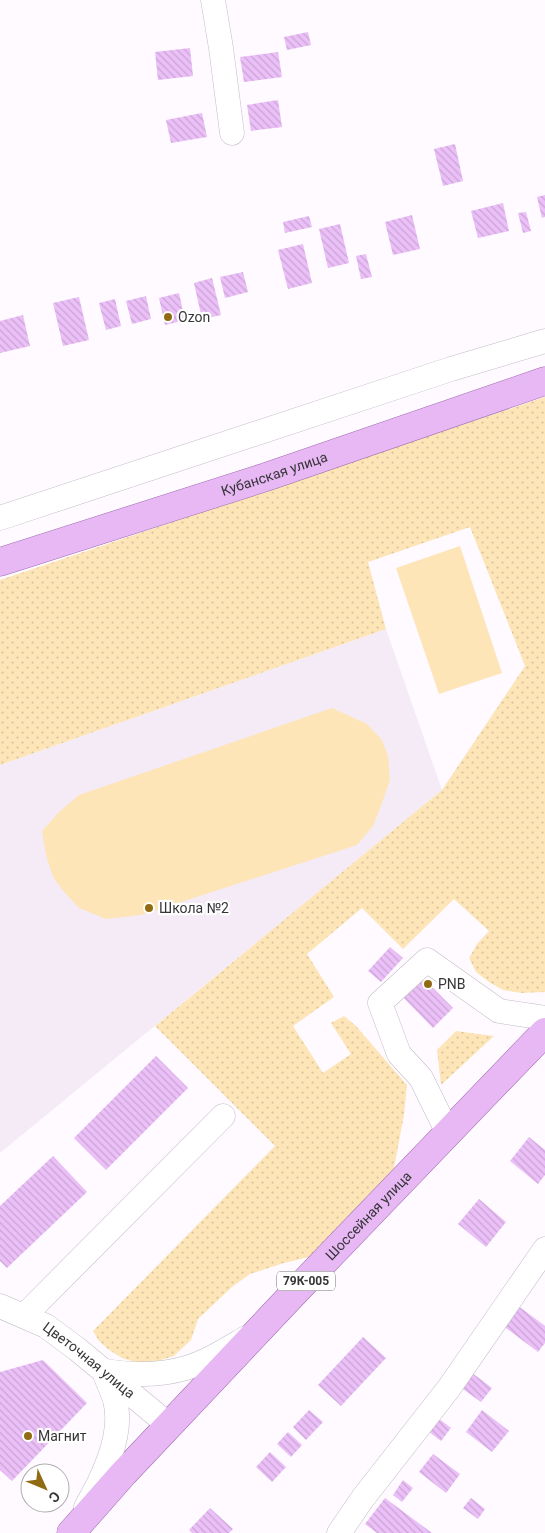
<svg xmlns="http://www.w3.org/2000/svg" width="545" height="1533" viewBox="0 0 545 1533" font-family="Roboto,sans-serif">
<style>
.built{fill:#f4ebf7}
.grass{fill:url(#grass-dots)}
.park{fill:#fde5b7}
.building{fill:url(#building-back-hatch)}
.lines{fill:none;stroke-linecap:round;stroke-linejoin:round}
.minor-casing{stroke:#c1bdc3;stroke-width:25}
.major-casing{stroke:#9f6cae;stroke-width:29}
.minor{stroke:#fff;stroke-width:24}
.major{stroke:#e7b8f4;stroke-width:28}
.poi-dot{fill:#906b11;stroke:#fff;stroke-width:2}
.labels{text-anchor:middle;stroke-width:4.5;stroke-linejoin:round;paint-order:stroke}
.shield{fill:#fff;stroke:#737274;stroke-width:1}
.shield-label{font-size:12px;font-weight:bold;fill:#373538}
.poi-label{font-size:14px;fill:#373538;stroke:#fff;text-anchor:start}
.street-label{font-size:14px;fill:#373538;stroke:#fff}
</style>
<defs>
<pattern id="grass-dots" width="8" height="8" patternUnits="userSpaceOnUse" patternTransform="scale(1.25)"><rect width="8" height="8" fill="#fde5b7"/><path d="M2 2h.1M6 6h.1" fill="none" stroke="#d9c59e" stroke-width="1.8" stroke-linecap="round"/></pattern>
<pattern id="building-back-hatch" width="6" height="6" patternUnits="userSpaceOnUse" patternTransform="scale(1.25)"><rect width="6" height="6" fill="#ebbff7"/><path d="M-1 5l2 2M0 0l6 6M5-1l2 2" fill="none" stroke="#caa5d4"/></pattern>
</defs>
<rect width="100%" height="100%" fill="#fefaff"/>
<path class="built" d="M 386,629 L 442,790 L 0,1153 L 0,765 Z"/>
<g class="grass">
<path d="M 545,397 L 545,992 L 521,993 L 503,990 L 489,982 L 476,972 L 469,958 L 477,944 L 489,931 L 454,899 L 403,949 L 362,908 L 307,954 L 334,997 L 293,1026 L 323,1073 L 351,1054 L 331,1023 L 344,1016 L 356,1026 L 407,1085 L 404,1115 L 393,1173 L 313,1256 L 284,1263 L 250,1274 L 232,1287 L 198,1319 L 191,1340 L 174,1356 L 151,1363 L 135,1362 L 122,1358 L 109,1350 L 99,1341 L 93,1331 L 275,1146 L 155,1026 L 442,790 L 525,666 L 470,527 L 368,562 L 386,629 L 0,765 L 0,580 Z"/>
<path d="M 456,1031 L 494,1036 L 441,1085 L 437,1050 Z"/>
</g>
<g class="park">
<path d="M 460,546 L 502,673 L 439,694 L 396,568 Z"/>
<path d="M 332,708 L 367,724 L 382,740 L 388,756 L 390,780 L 382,803 L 373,826 L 357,845 L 141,915 L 106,919 L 79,908 L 64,892 L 53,877 L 46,855 L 42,831 L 59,812 L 79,795 Z"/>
</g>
<g class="building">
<path d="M 308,32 L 311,45 L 287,50 L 284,37 Z"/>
<path d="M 190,48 L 193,76 L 158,80 L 155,52 Z"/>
<path d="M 278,52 L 282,77 L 244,82 L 240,57 Z"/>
<path d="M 278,100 L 282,127 L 251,131 L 247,105 Z"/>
<path d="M 202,113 L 207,137 L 171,143 L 166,120 Z"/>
<path d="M 455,144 L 463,181 L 443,186 L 434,149 Z"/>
<path d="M 545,195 L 545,217 L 542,218 L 537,197 Z"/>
<path d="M 503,203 L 509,231 L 478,238 L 471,211 Z"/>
<path d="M 526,212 L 531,231 L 523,233 L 518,213 Z"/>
<path d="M 412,215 L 420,249 L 393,255 L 385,222 Z"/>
<path d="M 309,216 L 312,227 L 285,233 L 283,222 Z"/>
<path d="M 340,224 L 349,263 L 328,268 L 319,229 Z"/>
<path d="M 303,244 L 312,283 L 288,289 L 278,250 Z"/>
<path d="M 366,254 L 372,277 L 361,279 L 356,256 Z"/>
<path d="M 243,272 L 248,292 L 225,298 L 220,277 Z"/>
<path d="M 212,278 L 221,315 L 202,319 L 194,283 Z"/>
<path d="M 179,293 L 185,320 L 165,325 L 159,298 Z"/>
<path d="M 146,296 L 151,319 L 132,324 L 126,301 Z"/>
<path d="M 79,297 L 89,340 L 63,346 L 53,303 Z"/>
<path d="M 115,299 L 121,326 L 106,330 L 99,303 Z"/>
<path d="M 23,315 L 30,346 L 0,353 L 0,321 Z"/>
<path d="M 390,947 L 403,958 L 381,982 L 368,971 Z"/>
<path d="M 418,973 L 453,1008 L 433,1028 L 398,992 Z"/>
<path d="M 156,1056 L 188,1088 L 106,1170 L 74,1138 Z"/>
<path d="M 529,1137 L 545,1150 L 545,1175 L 538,1184 L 510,1161 Z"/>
<path d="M 53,1156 L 87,1192 L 7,1268 L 0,1261 L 0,1206 Z"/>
<path d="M 479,1199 L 506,1222 L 486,1247 L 458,1224 Z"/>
<path d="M 517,1305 L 545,1326 L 545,1343 L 538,1352 L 502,1325 Z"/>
<path d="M 363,1337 L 386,1358 L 341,1406 L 318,1385 Z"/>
<path d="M 43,1360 L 87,1403 L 12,1481 L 0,1470 L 0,1372 Z"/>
<path d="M 471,1372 L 492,1388 L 481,1402 L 460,1387 Z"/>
<path d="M 309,1410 L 323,1422 L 306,1440 L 293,1427 Z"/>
<path d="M 482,1410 L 509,1431 L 492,1452 L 466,1432 Z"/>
<path d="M 434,1415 L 451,1428 L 441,1441 L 424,1428 Z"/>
<path d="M 288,1432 L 302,1445 L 291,1457 L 277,1444 Z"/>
<path d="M 270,1452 L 286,1467 L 272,1482 L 256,1467 Z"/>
<path d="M 433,1454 L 460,1474 L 446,1493 L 419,1472 Z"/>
<path d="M 403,1480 L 413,1488 L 402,1502 L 393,1495 Z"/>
<path d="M 385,1498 L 432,1533 L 377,1533 L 365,1524 Z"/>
<path d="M 471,1498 L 485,1509 L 478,1519 L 463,1508 Z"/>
<path d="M 210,1508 L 233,1529 L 229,1533 L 192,1533 L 189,1530 Z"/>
</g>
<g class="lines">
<g class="minor-casing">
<g id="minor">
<path d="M 213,0 L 221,48 L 232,133"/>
<path d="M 0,518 L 451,369 L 545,341"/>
<path d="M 448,1133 L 421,1078 L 399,1054 L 380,1003 L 427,960 L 499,1011 L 545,1018"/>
<path id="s1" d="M 0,1306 L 46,1326 L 77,1349 L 170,1426"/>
<path d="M 24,1316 L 223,1116"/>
<path d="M 86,1507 C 103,1478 124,1434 115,1400 C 112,1390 107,1381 104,1371 C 132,1375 158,1376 186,1368 C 207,1362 227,1349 246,1338"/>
<path d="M 339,1533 L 363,1498 L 449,1388 L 545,1249"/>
</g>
</g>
<g class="major-casing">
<g id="major">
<path id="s2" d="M 0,562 L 266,477 L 545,381"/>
<path id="s3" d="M 71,1533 L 124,1473 L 295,1292 L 545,1032"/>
</g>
</g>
<use href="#minor" class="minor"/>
<use href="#major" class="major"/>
</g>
<g class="poi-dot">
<circle cx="168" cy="317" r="5"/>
<circle cx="149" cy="908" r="5"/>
<circle cx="428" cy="984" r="5"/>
<circle cx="28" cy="1436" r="5"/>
</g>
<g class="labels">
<rect class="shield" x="277" y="1271.5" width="58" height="19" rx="4"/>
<g class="shield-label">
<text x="306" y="1285">79К-005</text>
</g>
<g class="poi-label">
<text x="178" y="322">Ozon</text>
<text x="159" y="913">Школа №2</text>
<text x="438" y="989">PNB</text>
<text x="38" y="1441">Магнит</text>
</g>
<g class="street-label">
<text dy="5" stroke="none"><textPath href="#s2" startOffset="288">Кубанская улица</textPath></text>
<text dy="5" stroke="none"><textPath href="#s3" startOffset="435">Шоссейная улица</textPath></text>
<text dy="5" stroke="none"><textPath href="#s1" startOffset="105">Цветочная улица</textPath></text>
</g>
</g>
<g transform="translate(45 1488) rotate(134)"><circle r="24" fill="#ffffff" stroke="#afaeaf"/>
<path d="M0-4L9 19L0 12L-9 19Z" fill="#906b11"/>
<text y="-8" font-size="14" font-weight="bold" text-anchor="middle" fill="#373538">С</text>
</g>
</svg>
